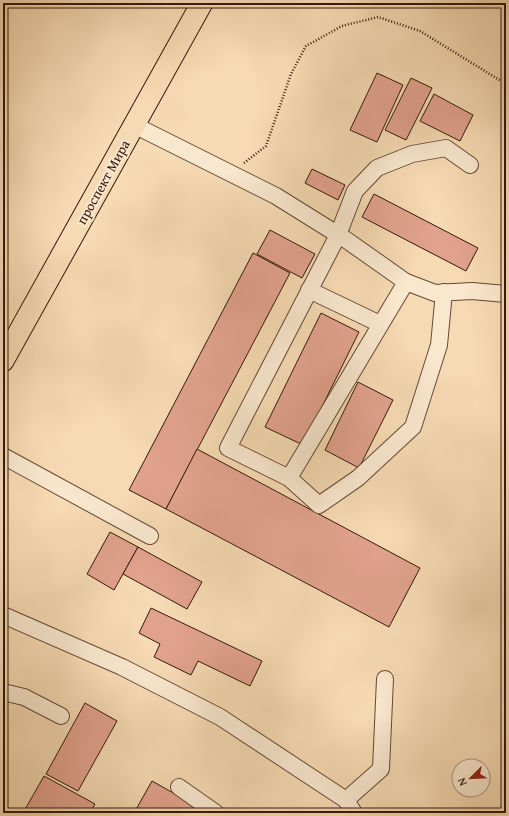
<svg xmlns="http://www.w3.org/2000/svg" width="509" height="816" viewBox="0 0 509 816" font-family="'Gentium Book Plus',serif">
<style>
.building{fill:#e1a28d;stroke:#34180b}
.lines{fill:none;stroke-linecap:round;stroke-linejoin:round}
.minor-casing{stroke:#644835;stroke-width:18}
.major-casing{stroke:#34180b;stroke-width:23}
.path{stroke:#34180b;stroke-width:2.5;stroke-dasharray:1 2;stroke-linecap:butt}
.minor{stroke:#f9e7ce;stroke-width:16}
.major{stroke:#f6dab3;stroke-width:21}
.labels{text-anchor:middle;stroke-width:4;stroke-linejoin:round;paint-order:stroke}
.street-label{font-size:14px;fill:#34180b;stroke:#f9e7ce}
</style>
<rect width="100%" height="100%" fill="#f6dab3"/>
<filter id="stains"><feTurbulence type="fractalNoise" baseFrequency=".005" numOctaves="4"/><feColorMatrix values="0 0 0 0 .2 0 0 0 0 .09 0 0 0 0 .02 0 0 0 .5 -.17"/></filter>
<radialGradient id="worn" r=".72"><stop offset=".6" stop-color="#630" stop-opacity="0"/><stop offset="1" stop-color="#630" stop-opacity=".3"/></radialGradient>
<g class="building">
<path d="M 377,73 L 403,85 L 377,142 L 350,130 Z"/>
<path d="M 411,78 L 432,88 L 406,140 L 385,130 Z"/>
<path d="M 434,94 L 473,115 L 460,141 L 420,121 Z"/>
<path d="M 312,169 L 345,185 L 338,200 L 305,183 Z"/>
<path d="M 374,194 L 478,248 L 466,271 L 362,217 Z"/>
<path d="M 270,230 L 315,254 L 302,278 L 257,254 Z"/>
<path d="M 253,253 L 290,273 L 166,509 L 129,490 Z"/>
<path d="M 321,313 L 359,332 L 303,445 L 265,427 Z"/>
<path d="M 358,382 L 393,400 L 359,468 L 325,450 Z"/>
<path d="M 197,449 L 420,568 L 389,627 L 166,509 Z"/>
<path d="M 110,532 L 138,547 L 114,590 L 87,574 Z"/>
<path d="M 138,547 L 202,582 L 187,609 L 123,574 Z"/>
<path d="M 151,608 L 262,661 L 250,686 L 198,661 L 191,675 L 154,657 L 160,644 L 139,633 Z"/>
<path d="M 85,703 L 117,721 L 78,791 L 46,774 Z"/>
<path d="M 44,776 L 95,804 L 90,813 L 23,813 Z"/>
<path d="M 152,781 L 207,812 L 206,813 L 134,813 Z"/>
</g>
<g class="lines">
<g class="minor-casing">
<g id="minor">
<path d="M 134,125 L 276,196 L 345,239 L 406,282 L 435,293 L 472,291 L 506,294"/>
<path d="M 309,290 L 380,324"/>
<path d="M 444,292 L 439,345 L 413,427 L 358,478 L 319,505 L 289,478 L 228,448 L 338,235 L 355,191 L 377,168 L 412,154 L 446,148 L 470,165"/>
<path d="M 3,456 L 150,536"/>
<path d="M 289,478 L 406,282"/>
<path d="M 3,615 L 122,667 L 220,717 L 346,800 L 354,813"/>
<path d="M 3,692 L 24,697 L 61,716"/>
<path d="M 179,787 L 216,813"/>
<path d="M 346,800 L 381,769 L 385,679"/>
</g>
</g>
<g class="major-casing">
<path id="major" d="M 3,361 L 202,3"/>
</g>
<path class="path" d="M 244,163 L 266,146 L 291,74 L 306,46 L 342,26 L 378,17 L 420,31 L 506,84"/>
<use href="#minor" class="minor"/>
<use href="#major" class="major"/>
</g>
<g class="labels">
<g class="street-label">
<text transform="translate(103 182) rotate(-61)" y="5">проспект Мира</text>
</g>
</g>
<rect width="509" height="816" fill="none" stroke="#f6dab3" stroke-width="16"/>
<rect x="4" y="4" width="501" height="808" fill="none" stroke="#34180b" stroke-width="2"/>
<rect x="8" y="8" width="493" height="800" fill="none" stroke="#34180b"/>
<g transform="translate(471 778) rotate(246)"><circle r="19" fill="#f9e7ce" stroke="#aa9480"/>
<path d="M0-3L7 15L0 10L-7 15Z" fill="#8f2418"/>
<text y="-6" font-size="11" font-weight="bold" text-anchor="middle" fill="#34180b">N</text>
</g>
<rect width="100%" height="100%" filter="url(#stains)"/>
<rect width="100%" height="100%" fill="url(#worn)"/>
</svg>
